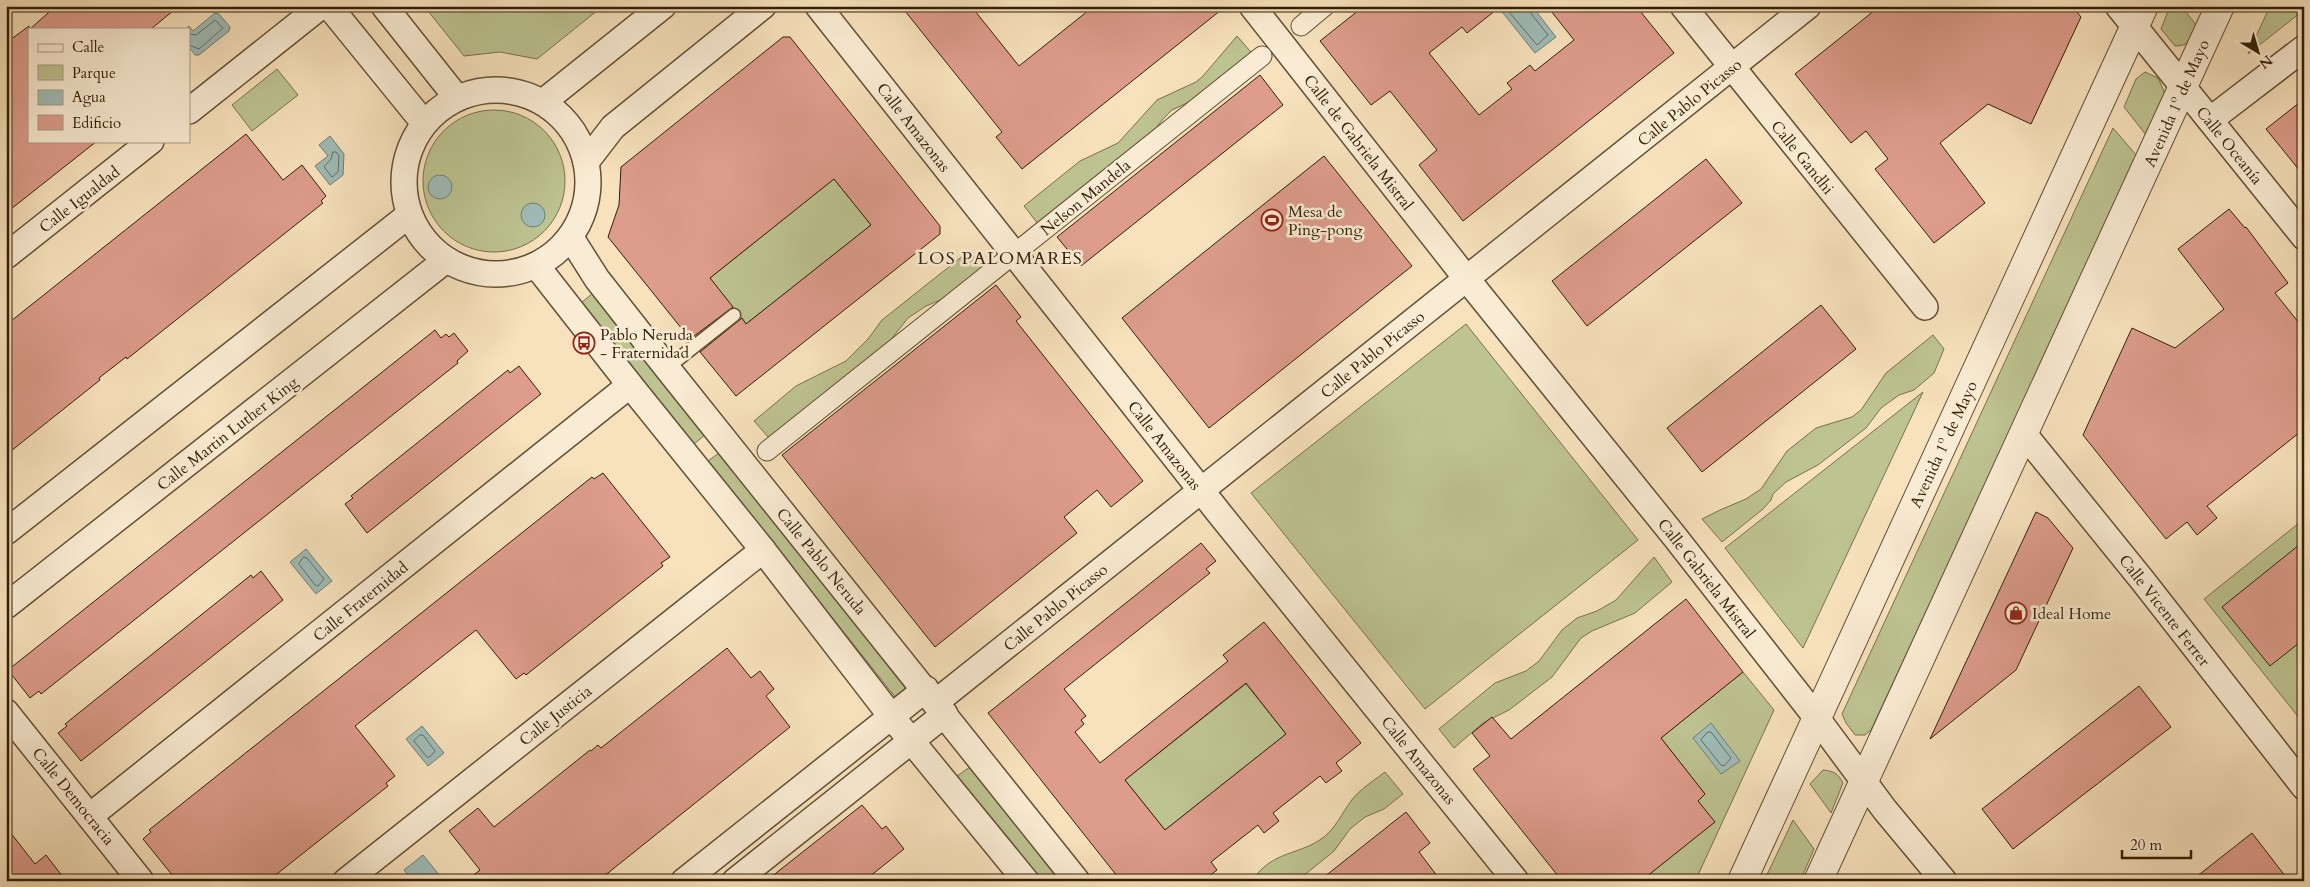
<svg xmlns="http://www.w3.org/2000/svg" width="2310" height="887" viewBox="0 0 2310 887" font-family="Cardo,serif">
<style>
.green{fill:#bdc391;stroke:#78714c}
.water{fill:#9fbcb8;stroke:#737d71}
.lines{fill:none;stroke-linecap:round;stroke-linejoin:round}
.shore{stroke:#686e5f;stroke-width:1}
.building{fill:#dd9c8c;stroke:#321f06;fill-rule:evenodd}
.service-casing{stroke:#635034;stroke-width:15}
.pedestrian-casing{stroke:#635034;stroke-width:21}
.minor-casing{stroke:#635034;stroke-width:28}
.tertiary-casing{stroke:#635034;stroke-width:30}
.service{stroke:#faecd4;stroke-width:12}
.pedestrian{stroke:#faecd4;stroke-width:19}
.minor{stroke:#faecd4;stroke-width:25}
.tertiary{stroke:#faecd4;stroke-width:28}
.labels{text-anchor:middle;stroke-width:5;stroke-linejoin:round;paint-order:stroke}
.street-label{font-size:16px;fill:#321f06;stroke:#faecd4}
.poi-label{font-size:16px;fill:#321f06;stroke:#faecd4;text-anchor:start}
.neighbourhood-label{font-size:18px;letter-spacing:1px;fill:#321f06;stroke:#faecd4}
</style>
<rect width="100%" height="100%" fill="#f7e2bd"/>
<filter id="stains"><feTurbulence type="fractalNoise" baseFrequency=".004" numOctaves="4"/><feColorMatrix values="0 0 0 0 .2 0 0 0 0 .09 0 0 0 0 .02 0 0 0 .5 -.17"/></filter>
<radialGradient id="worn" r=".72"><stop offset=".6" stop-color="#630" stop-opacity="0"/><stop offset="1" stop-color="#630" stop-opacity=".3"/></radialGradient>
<g class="green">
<path d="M 424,6 L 603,6 L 537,59 L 500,52 L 464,56 Z"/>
<path d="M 2170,6 L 2181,6 L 2197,26 C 2191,39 2190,46 2175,46 L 2161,29 Z"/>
<path d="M 2270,6 L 2304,6 L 2304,10 L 2248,54 Z"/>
<path d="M 1237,36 L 1256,58 L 1219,88 L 1172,110 L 1163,119 L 1140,148 L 1038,224 L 1024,206 L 1080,161 L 1118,143 L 1157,100 L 1196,82 L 1203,76 Z"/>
<path d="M 277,69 L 298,95 L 252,131 L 232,105 Z"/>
<path d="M 2145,72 L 2158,78 L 2164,91 L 2164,97 L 2146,135 L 2124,107 L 2136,79 Z"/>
<circle cx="494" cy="181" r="71"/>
<path d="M 2113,128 L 2137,156 L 1871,730 L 1865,735 L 1855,735 L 1846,723 L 1842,714 Z"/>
<path d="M 834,179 L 871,225 L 746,324 L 710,278 Z"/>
<path d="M 969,251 L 987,272 L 968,288 L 926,306 L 908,318 L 889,342 L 769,438 L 754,421 L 796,386 L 846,361 L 868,339 L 882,320 Z"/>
<path d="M 593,293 L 706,434 L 694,444 L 581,303 Z"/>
<path d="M 1466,324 L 1638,540 L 1425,709 L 1251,493 Z"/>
<path d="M 1933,335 L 1944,349 L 1934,373 L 1914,390 L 1899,395 L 1881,408 L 1866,428 L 1818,465 L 1786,482 L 1773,494 L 1771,500 L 1763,509 L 1722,542 L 1702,519 L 1720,510 L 1746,499 L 1761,489 L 1787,451 L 1816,428 L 1852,417 L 1861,410 L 1886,373 Z"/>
<path d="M 1923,392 L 1803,648 L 1725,548 Z"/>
<path d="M 719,453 L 907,690 L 896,698 L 708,461 Z"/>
<path d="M 2304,519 L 2304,724 L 2204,599 Z"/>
<path d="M 1654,557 L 1672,582 L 1635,613 L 1592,631 L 1581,638 L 1552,677 L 1509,710 L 1483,723 L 1454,748 L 1439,729 L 1495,683 L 1526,671 L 1539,661 L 1562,630 L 1577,618 L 1597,611 L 1616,600 Z"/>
<path d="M 1743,672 L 1774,710 L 1698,875 L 1691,881 L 1641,881 L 1714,822 L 1698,801 L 1705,794 L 1661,738 Z"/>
<path d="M 1246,684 L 1286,734 L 1165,830 L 1125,780 Z"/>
<path d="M 970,767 L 1061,881 L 1041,881 L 957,776 Z"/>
<path d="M 1823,770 C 1833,771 1838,773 1843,783 L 1831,813 L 1810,784 Z"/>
<path d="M 1385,772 L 1403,794 L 1384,809 L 1365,817 L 1350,829 L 1334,851 L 1297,881 L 1252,881 C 1272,850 1299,856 1324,837 C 1339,825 1344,807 1357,794 C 1365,786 1376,779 1385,772 Z"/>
<path d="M 1793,820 L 1814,849 L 1800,881 L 1764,881 Z"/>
</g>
<g class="water">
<path d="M 1501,6 L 1532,6 L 1556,37 L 1535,53 L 1499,8 Z"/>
<path d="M 215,13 L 219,14 L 230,27 L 229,31 L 199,55 L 195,55 L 189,47 L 189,29 L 186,29 L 189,26 L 193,31 Z"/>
<path d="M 330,136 L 344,154 L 343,175 L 330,185 L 315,166 L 328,156 L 319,145 Z"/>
<circle cx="440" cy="187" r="12"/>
<circle cx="533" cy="215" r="12"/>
<path d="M 306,549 L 332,581 L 316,594 L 290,562 Z"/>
<path d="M 1711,723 L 1740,761 L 1721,774 L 1693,738 Z"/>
<path d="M 422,726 L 444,753 L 428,766 L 406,739 Z"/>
<path d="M 423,855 L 444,881 L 413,881 L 404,870 Z"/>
</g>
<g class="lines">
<g class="shore">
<path d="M 1504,6 L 1537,45 L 1548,35 L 1529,11 L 1528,6"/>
<path d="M 189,34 L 196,35 L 215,20 L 223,28 L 199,49 L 189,45"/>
<path d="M 333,152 L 336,152 L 339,156 L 338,172 L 332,177 L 324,167 L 331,159 Z"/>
<path d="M 304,557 L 307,558 L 324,579 L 318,586 L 315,585 L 299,564 Z"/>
<path d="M 1708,732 L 1711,732 L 1731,758 L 1724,766 L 1721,765 L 1701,740 Z"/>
<path d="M 420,735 L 423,735 L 435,751 L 430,757 L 427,757 L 414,741 Z"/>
</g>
</g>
<g class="building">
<path d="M 56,6 L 179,6 L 151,29 L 30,29 Z"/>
<path d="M 901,6 L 971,6 L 1019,66 L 1094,6 L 1226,6 L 1022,169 L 996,137 L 1002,132 Z"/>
<path d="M 1364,6 L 1501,6 L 1467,33 L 1462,27 L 1429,53 L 1479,115 L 1512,89 L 1507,83 L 1530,65 L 1535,71 L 1574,40 L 1547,6 L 1636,6 L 1674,53 L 1463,221 L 1419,165 L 1437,150 L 1390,91 L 1371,105 L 1320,41 Z"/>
<path d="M 1880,6 L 2072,6 L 2081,17 L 2031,124 L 1988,104 L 1940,143 L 1985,203 L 1934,243 L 1875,169 L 1888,159 L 1866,131 L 1851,143 L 1795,74 Z"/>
<path d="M 29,26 L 29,141 L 97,141 L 6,213 L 6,43 Z"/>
<path d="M 783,37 L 790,37 L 940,226 L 940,234 L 736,396 L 700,352 L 742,318 L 746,324 L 871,225 L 834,179 L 710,278 L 733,307 L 690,339 L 608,237 L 619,205 L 621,167 Z"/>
<path d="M 1260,75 L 1283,105 L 1081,266 L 1057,237 Z"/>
<path d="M 2304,99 L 2304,176 L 2266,129 Z"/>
<path d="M 246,134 L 283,180 L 302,165 L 326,196 L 321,201 L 323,203 L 127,359 L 126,357 L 99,378 L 100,380 L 6,455 L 6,325 Z"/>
<path d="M 1324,156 L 1412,266 L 1209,428 L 1122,318 Z"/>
<path d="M 1706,159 L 1742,203 L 1587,326 L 1552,281 Z"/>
<path d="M 2229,209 L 2245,228 L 2246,227 L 2288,283 L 2275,293 L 2304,329 L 2304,429 L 2207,506 L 2217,518 L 2197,535 L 2187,522 L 2166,539 L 2083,435 L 2132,328 L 2175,348 L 2224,309 L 2178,249 Z"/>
<path d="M 996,285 L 1021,317 L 1016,321 L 1143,481 L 1111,507 L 1097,490 L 1064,517 L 1077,533 L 935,647 L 782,455 Z"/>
<path d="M 1821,305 L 1856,349 L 1702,472 L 1667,428 Z"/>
<path d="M 435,330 L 441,338 L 446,334 L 449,337 L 454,333 L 468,351 L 457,361 L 458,363 L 70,671 L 41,694 L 39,691 L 30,698 L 8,670 Z"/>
<path d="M 519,366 L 541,394 L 367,533 L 345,504 L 353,498 L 351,496 L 508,370 L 510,373 Z"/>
<path d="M 603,473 L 670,557 L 661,563 L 663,566 L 526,675 L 524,673 L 516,679 L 476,630 L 453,648 L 355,726 L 395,776 L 386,783 L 388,786 L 268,881 L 177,881 L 143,839 L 151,832 L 149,830 L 592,477 L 594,479 Z"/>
<path d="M 2036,512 L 2048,518 L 2073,548 L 2016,670 L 1930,739 Z"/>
<path d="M 2304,541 L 2304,639 L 2270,666 L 2222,607 Z"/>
<path d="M 1201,543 L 1216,561 L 1206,569 L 1210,573 L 1064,689 L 1086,716 L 1081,720 L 1084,724 L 1075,732 L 1100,763 L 1228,661 L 1223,655 L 1264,622 L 1361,743 L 1336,763 L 1342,771 L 1326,783 L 1320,776 L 1273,813 L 1279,821 L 1264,833 L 1258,825 L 1211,862 L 1217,870 L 1203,881 L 1121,881 L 988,713 ZM 1246,683 L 1286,734 L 1165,830 L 1125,780 Z"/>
<path d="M 261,571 L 283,600 L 81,761 L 58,733 L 67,726 L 65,724 L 251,575 L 253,578 Z"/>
<path d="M 1686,599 L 1743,672 L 1661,738 L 1705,794 L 1698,801 L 1715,822 L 1641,881 L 1562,881 L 1473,769 L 1490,756 L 1472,733 L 1492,717 L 1511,739 Z"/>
<path d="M 727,648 L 751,678 L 760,671 L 774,689 L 766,696 L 790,727 L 598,881 L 466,881 L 480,870 L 449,831 L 478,808 L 494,827 L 590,750 L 591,751 L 598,745 L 601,748 Z"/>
<path d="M 2139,686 L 2171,727 L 2013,849 L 1982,809 Z"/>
<path d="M 862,805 L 882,829 L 886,826 L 904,849 L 864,881 L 766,881 Z"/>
<path d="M 1406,812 L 1430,843 L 1419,852 L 1441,881 L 1319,881 Z"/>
<path d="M 6,827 L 35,864 L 46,855 L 66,881 L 6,881 Z"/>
<path d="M 2252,833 L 2289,881 L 2191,881 Z"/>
</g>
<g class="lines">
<g class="service-casing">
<path id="service" d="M 667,368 L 734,315"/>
</g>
<g class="pedestrian-casing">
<g id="pedestrian">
<path d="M 1301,26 L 1325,6"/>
<path d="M 767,451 L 1262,56"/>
</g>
</g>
<g class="minor-casing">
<g id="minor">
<path d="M 329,6 L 424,123"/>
<path d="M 384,6 L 457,98"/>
<path d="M 818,6 L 1219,513 L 1516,881"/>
<path d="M 1252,6 L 1466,278 L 1675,537 L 1816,717 L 1885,810 L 1944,881"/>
<path d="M 1683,6 L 1925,307"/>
<path d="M 2118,6 L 2304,237"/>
<circle cx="496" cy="182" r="92"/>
<path d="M 543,102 L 663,6"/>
<path d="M 189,111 L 321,6"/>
<path d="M 2210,120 L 2304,48"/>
<path d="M 586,162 L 613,127 L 763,6"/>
<path d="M 571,238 L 597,279 L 667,368 L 1077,881"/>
<path d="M 6,256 L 151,141"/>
<path d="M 536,265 L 630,385 L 763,550 L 891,716 L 1026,881"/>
<path d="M 2024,434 L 2143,581 L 2304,787"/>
<path d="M 6,532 L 409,215"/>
<path d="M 6,606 L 446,260"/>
<path d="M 936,702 L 1808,6"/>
<path d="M 6,712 L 141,881"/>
<path d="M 90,816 L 630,385"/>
<path d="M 346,881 L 763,550"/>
<path d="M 684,881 L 926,689"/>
<path d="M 735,881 L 945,714"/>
</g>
</g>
<g class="tertiary-casing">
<g id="tertiary">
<path d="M 1742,881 L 2144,6"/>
<path d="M 1818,881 L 2220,6"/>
</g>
</g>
<use href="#service" class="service"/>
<use href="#pedestrian" class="pedestrian"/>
<use href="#minor" class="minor"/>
<use href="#tertiary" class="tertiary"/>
</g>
<defs>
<g id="stadium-ring" transform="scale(1.125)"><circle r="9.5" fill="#faecd4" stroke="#8f2418" stroke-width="1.5"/><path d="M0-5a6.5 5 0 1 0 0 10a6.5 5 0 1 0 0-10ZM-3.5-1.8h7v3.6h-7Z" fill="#8f2418"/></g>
<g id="bus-ring" transform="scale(1.125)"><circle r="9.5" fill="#faecd4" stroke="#8f2418" stroke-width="1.5"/><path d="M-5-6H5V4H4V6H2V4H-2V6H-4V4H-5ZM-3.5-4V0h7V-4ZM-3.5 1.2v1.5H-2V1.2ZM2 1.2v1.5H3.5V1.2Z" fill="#8f2418"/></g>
<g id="shop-ring" transform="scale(1.125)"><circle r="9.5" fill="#faecd4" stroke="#8f2418" stroke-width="1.5"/><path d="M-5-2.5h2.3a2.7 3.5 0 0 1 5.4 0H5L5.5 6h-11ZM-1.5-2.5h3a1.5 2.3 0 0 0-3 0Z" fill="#8f2418"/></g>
</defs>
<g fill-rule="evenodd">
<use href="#stadium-ring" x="1272" y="220"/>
<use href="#bus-ring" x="584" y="343"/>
<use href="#shop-ring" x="2016" y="613"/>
</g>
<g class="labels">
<g class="street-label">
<text transform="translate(1689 102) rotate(-39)" y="6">Calle Pablo Picasso</text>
<text transform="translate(2176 103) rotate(-66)" y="6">Avenida 1º de Mayo</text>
<text transform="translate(914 127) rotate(52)" y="6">Calle Amazonas</text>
<text transform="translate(1359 142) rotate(52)" y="6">Calle de Gabriela Mistral</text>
<text transform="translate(2230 145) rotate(51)" y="6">Calle Oceanía</text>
<text transform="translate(1803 157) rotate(51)" y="6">Calle Gandhi</text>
<text transform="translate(1085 197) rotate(-39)" y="6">Nelson Mandela</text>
<text transform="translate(79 199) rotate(-38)" y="6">Calle Igualdad</text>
<text transform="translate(1372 354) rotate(-39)" y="6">Calle Pablo Picasso</text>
<text transform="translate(227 433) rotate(-38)" y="6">Calle Martin Luther King</text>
<text transform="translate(1943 444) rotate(-65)" y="6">Avenida 1º de Mayo</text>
<text transform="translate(1165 445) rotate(52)" y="6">Calle Amazonas</text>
<text transform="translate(822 561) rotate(51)" y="6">Calle Pablo Neruda</text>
<text transform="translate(1707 578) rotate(52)" y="6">Calle Gabriela Mistral</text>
<text transform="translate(360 601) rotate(-39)" y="6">Calle Fraternidad</text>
<text transform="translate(1055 607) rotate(-39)" y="6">Calle Pablo Picasso</text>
<text transform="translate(2165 610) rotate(52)" y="6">Calle Vicente Ferrer</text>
<text transform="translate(555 715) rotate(-38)" y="6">Calle Justicia</text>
<text transform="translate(1419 760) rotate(51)" y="6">Calle Amazonas</text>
<text transform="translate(74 796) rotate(51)" y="6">Calle Democracia</text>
</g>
<g class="poi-label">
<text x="1288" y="217">Mesa de<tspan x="1288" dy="18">Ping-pong</tspan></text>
<text x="600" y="340">Pablo Neruda<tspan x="600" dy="18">- Fraternidad</tspan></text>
<text x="2032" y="619">Ideal Home</text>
</g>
<g class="neighbourhood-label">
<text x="1000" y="264">LOS PALOMARES</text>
</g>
</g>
<rect width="2310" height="887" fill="none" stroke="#f7e2bd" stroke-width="25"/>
<rect x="8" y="8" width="2295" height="872" fill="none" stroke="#321f06" stroke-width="2.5"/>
<rect x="12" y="12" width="2285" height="862" fill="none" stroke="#321f06"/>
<rect x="28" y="28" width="162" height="115" fill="#faecd4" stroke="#aa9a82"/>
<rect x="38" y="44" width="25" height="8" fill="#faecd4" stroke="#aa9a82"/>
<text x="72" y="52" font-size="15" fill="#321f06">Calle</text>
<rect x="38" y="65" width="25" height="15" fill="#bdc391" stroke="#aa9a82"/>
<text x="72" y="78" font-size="15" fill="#321f06">Parque</text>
<rect x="38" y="90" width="25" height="15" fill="#9fbcb8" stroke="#aa9a82"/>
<text x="72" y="102" font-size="15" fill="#321f06">Agua</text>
<rect x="38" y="115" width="25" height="15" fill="#dd9c8c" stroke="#aa9a82"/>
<text x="72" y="128" font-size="15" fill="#321f06">Edificio</text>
<g transform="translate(2258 52) rotate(142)" stroke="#faecd4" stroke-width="4" paint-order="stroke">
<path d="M0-4L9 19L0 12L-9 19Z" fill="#321f06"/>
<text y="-8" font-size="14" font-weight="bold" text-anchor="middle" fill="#321f06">N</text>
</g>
<path d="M2122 850v8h69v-8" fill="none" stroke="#321f06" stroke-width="2.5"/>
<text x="2130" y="850" font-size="15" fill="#321f06" stroke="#faecd4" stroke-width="4" paint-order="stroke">20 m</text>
<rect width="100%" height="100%" filter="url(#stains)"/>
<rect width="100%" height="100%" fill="url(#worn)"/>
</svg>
